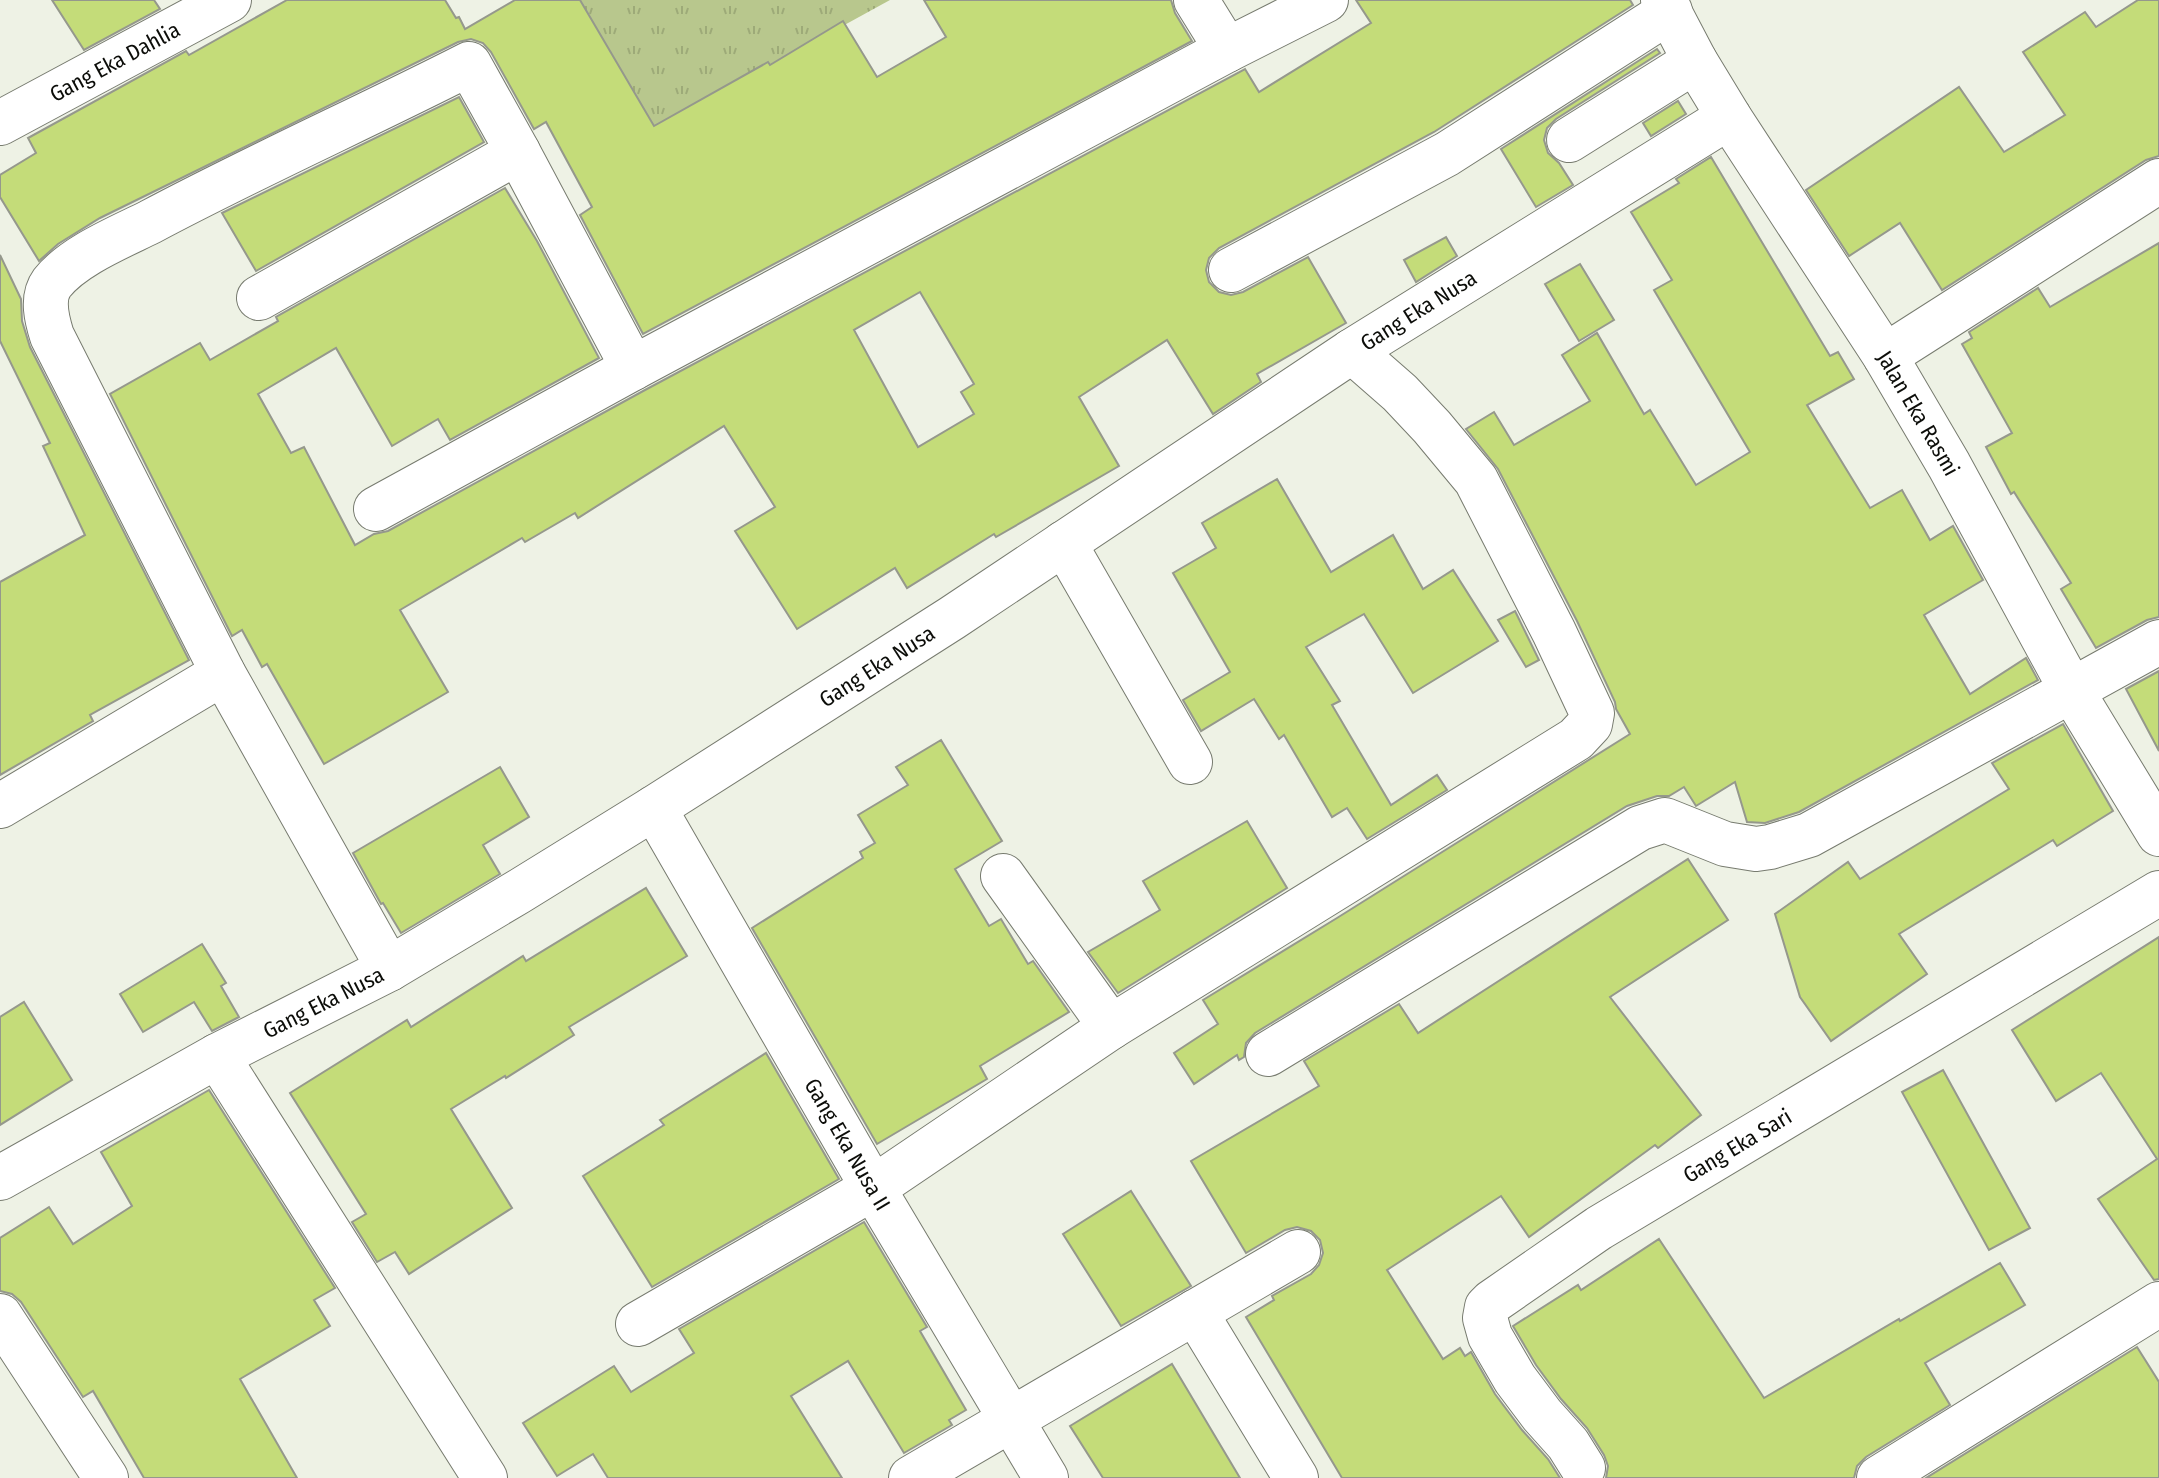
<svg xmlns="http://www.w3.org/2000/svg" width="2159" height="1478" viewBox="0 0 2159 1478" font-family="'Fira Sans Condensed',sans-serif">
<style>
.grass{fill:url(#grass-tufts)}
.building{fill:#c4dc79;stroke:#95988c;stroke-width:2;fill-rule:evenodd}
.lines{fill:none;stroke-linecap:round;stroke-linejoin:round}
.minor-casing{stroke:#777b6f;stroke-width:46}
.minor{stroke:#fff;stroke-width:44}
.labels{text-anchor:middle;stroke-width:8;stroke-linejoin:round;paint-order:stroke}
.street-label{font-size:22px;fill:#0c0d09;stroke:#fcfff7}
</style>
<defs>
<pattern id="grass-tufts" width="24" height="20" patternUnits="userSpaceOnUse" patternTransform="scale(2)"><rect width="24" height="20" fill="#b8c78d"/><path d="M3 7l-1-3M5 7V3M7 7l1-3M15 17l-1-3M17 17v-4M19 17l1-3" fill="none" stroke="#9daa78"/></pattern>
</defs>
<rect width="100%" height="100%" fill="#eef2e5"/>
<path class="grass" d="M 573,0 L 890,0 L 646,134 Z"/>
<g class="building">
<path d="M 52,0 L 154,0 L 160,9 L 84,50 Z"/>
<path d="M 287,0 L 445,0 L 456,18 L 459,17 L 465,29 L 515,0 L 580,0 L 654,126 L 768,62 L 770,65 L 843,21 L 877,77 L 946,37 L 924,0 L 1171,0 L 1175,13 L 1192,41 L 643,334 L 580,215 L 592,207 L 546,122 L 534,129 L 491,52 L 483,43 L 471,39 L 458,42 L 100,218 L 58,244 L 39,261 L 0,197 L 0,175 L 36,153 L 28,138 L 186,51 L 189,55 Z"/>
<path d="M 1356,0 L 1630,0 L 1633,5 L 1434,132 L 1219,248 L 1209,258 L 1206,270 L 1209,282 L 1219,292 L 1231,295 L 1243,292 L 1308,257 L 1346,323 L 1257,374 L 1261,382 L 1213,414 L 1167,340 L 1079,397 L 1119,466 L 996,537 L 994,534 L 907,588 L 895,568 L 797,629 L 735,531 L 775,507 L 724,426 L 578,518 L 575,513 L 525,542 L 522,538 L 400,610 L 448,692 L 324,764 L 267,664 L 262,667 L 242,630 L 232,636 L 110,394 L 200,343 L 210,360 L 278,321 L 276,317 L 505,188 L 537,241 L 599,358 L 450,440 L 438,419 L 392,446 L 336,348 L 258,394 L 291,453 L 304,447 L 355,545 L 374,534 L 388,531 L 645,390 L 1245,69 L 1259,92 L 1371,23 ZM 920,292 L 974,384 L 961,392 L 974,414 L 918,447 L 854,330 Z"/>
<path d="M 2138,0 L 2159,0 L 2159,156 L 2146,160 L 1942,290 L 1900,223 L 1849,256 L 1806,190 L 1959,87 L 2004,152 L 2065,115 L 2023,52 L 2085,12 L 2096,27 Z"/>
<path d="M 1657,49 L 1660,53 L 1556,119 L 1547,128 L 1544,140 L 1548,153 L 1559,163 L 1573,185 L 1536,207 L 1501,149 Z"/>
<path d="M 459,97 L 484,142 L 256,271 L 222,213 Z"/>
<path d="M 1678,101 L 1686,114 L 1651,136 L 1643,123 Z"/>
<path d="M 1711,157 L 1830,356 L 1838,352 L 1854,379 L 1807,405 L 1870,508 L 1902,490 L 1930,540 L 1953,526 L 1983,580 L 1924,615 L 1970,694 L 2026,658 L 2038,680 L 1799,812 L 1765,823 L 1747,822 L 1735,782 L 1696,806 L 1684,787 L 1669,796 L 1657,796 L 1627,806 L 1255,1033 L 1246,1043 L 1244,1057 L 1239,1060 L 1237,1055 L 1194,1084 L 1174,1053 L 1218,1024 L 1203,1000 L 1337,918 L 1630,734 L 1616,709 L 1615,702 L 1577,621 L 1498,469 L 1466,429 L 1494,412 L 1514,445 L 1590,401 L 1562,355 L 1597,333 L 1644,414 L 1650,410 L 1696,485 L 1750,452 L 1654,290 L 1672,280 L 1631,212 L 1679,183 L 1676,179 Z"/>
<path d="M 1446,237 L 1457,256 L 1416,282 L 1404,260 Z"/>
<path d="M 2159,243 L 2159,617 L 2147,620 L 2096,648 L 2061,589 L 2071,583 L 2014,492 L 2011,494 L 1986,447 L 2012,433 L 1962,344 L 1972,338 L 1969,332 L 2038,288 L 2050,307 Z"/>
<path d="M 0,255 L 21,299 L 22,321 L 30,347 L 189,660 L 90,715 L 93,721 L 0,775 L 0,582 L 85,535 L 43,446 L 50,443 L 0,341 Z"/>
<path d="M 1580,264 L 1614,320 L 1579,341 L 1545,284 Z"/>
<path d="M 1277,479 L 1331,572 L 1393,535 L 1423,589 L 1453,570 L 1498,641 L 1413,693 L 1364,614 L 1306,647 L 1340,701 L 1332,705 L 1391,805 L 1437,775 L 1447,790 L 1367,839 L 1347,808 L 1332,817 L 1284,735 L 1279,739 L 1254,699 L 1201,731 L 1183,700 L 1230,672 L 1173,573 L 1216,548 L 1202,523 Z"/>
<path d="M 1515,611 L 1539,660 L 1526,667 L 1498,620 Z"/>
<path d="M 2159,671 L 2159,751 L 2126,689 Z"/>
<path d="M 2063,724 L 2113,811 L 2057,846 L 2053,840 L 1899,934 L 1927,974 L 1831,1041 L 1800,997 L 1775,914 L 1848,862 L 1860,879 L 2009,789 L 1992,763 Z"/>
<path d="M 941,740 L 1002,841 L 955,869 L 989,926 L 1001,919 L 1028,964 L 1033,961 L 1069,1012 L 980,1066 L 987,1079 L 877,1144 L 752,928 L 863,858 L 860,852 L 875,843 L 858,815 L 908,785 L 896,767 Z"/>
<path d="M 500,767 L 529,817 L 483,845 L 500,874 L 401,933 L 383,903 L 381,904 L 353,853 Z"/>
<path d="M 1247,821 L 1287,888 L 1118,993 L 1088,952 L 1160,910 L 1143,881 Z"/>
<path d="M 1688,859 L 1728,920 L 1610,997 L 1701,1115 L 1658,1148 L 1655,1145 L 1529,1237 L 1501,1196 L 1387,1270 L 1443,1359 L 1460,1348 L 1465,1356 L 1471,1352 L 1495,1394 L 1522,1430 L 1548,1459 L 1560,1478 L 1342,1478 L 1246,1317 L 1274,1300 L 1272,1296 L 1311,1274 L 1319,1265 L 1323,1253 L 1320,1240 L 1311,1231 L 1297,1227 L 1285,1230 L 1246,1253 L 1191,1161 L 1319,1086 L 1304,1061 L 1399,1004 L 1418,1033 Z"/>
<path d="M 646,888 L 687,956 L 569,1027 L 574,1035 L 506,1078 L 505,1076 L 451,1109 L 512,1208 L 409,1274 L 395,1252 L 377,1262 L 352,1222 L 366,1214 L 290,1093 L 407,1020 L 411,1027 L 523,956 L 526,961 Z"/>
<path d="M 2159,937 L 2159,1279 L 2154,1280 L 2098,1199 L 2157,1159 L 2101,1073 L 2056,1101 L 2012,1030 Z"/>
<path d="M 202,944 L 226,983 L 221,986 L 239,1017 L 212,1031 L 194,1002 L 143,1032 L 120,994 Z"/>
<path d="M 24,1002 L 72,1080 L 0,1125 L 0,1017 Z"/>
<path d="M 766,1053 L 839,1179 L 652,1287 L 583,1176 L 664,1125 L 660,1120 Z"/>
<path d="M 1943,1070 L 2030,1228 L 1989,1250 L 1902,1092 Z"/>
<path d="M 209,1090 L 335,1288 L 314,1300 L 330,1326 L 240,1379 L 297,1478 L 144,1478 L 93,1391 L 83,1397 L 21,1302 L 12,1294 L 0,1291 L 0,1238 L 49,1207 L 73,1244 L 132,1206 L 101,1152 Z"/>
<path d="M 1131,1191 L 1191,1286 L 1121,1326 L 1063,1234 Z"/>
<path d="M 864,1222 L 927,1327 L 920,1331 L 966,1410 L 949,1420 L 952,1425 L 904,1453 L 848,1361 L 791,1396 L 842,1478 L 608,1478 L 593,1454 L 557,1476 L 523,1423 L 614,1366 L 631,1392 L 694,1353 L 679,1329 Z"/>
<path d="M 1659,1239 L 1764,1398 L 1899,1319 L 1900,1321 L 2000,1263 L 2025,1305 L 1925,1363 L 1950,1405 L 1866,1457 L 1857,1466 L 1854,1478 L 1606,1478 L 1608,1466 L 1604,1455 L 1587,1428 L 1561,1399 L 1536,1365 L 1513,1326 L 1578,1285 L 1581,1290 Z"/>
<path d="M 2137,1347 L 2159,1382 L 2159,1478 L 1926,1478 Z"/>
<path d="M 1172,1364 L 1240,1478 L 1103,1478 L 1070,1426 Z"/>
</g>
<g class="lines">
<g class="minor-casing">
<g id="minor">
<path d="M 1196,0 L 1227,50"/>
<path id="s1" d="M 1663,0 L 1695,61 L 1729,117 L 1885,356 L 1949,465 L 2072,691 L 2159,834"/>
<path id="s2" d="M 0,123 L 229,0"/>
<path d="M 1569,140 L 1695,61"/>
<path d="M 518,152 L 633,368"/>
<path d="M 1231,270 L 1447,154 L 1670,11"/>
<path d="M 259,298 L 518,152 L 469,64 C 363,118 255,166 150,222 C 120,237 73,256 52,283 C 41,298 47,320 52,336 L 223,673 L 389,969"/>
<path d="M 1885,356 L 2159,181"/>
<path d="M 376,509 L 633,368 L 1227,50 L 1326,0"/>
<path d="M 1064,543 L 1190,762"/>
<path d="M 0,806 L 223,673"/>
<path id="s3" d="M 654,808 L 873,1188 L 1046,1478"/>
<path d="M 1003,876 L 1111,1027"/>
<path d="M 1268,1054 L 1640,828 L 1665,820 L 1725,844 L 1756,849 L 1770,847 L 1809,835 L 2159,642"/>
<path d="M 217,1056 L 485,1478"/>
<path id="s4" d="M 0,1178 L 217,1056 L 389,969 L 518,892 L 654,808 L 952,618 L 1352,351 L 1729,117"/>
<path d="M 1195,1312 L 1296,1478"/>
<path d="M 0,1316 L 106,1478"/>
<path d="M 638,1324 L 873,1188 L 1111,1027 L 1576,739 L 1590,724 L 1592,713 L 1554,632 L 1476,480 L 1432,427 L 1400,393 L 1352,351"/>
<path id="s5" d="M 1583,1468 L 1568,1444 L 1542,1415 L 1515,1379 L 1490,1336 L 1485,1318 L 1487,1307 L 1492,1302 L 1599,1228 L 2159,893"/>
<path d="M 911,1478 L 1298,1252"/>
<path d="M 1879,1478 L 2159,1304"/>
</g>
</g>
<use href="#minor" class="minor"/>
</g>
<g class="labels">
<g class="street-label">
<text dy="8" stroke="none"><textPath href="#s2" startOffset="130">Gang Eka Dahlia</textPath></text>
<text dy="8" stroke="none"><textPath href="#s4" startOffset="1664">Gang Eka Nusa</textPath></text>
<text dy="8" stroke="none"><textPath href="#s1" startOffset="486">Jalan Eka Rasmi</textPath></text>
<text dy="8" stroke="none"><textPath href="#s4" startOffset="1016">Gang Eka Nusa</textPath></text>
<text dy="8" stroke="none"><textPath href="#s4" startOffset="368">Gang Eka Nusa</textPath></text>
<text dy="8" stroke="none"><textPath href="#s3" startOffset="388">Gang Eka Nusa II</textPath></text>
<text dy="8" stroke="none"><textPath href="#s5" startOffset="490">Gang Eka Sari</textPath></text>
</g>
</g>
</svg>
